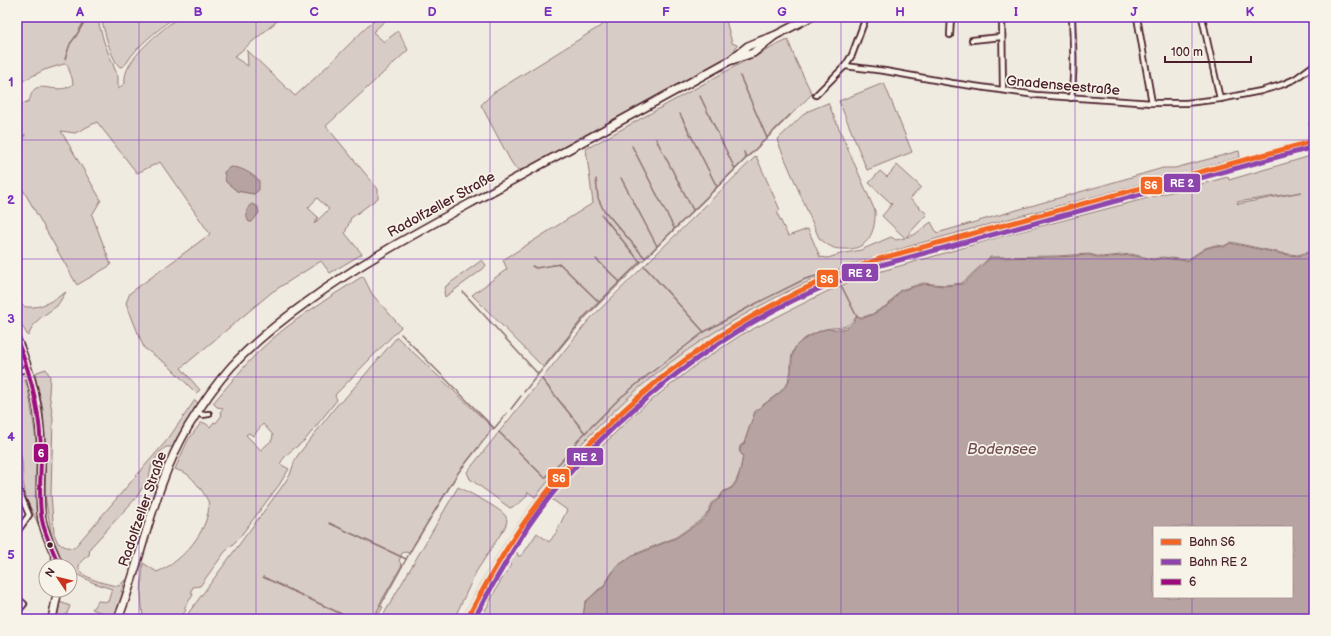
<svg xmlns="http://www.w3.org/2000/svg" width="1331" height="636" viewBox="0 0 1331 636" font-family="'Balsamiq Sans',sans-serif">
<style>
.built{fill:#e3dcd2}
.green{fill:#d8cdc6;stroke:#917678;fill-rule:evenodd}
.water{fill:#b7a4a2;stroke:#8b6f72;fill-rule:evenodd}
.lines{fill:none;stroke-linecap:round;stroke-linejoin:round}
.stream{stroke:#8b6f72;stroke-width:1.5}
.street-casing{stroke:#4a1f2b;stroke-width:8}
.secondary-casing{stroke:#4a1f2b;stroke-width:10}
.street{stroke:#f7f3e8;stroke-width:4.5}
.secondary{stroke:#f7f3e8;stroke-width:7}
.bus-1-casing{stroke:#f7f3e8;stroke-width:7}
.bus-1{stroke:#9c0a7d;stroke-width:4}
.rail-1-casing{stroke:#f7f3e8;stroke-width:8}
.rail-2-casing{stroke:#f7f3e8;stroke-width:8}
.rail-1{stroke:#f26522;stroke-width:5}
.rail-2{stroke:#8e44ad;stroke-width:5}
.grid{fill:none;stroke:#7b2cbf;stroke-width:1;stroke-opacity:0.55}
.bus-dot{fill:#4a1f2b;stroke:#f7f3e8;stroke-width:1.5}
.labels{text-anchor:middle;stroke-width:3.5;stroke-linejoin:round;paint-order:stroke}
.street-label{font-size:14px;fill:#4a1f2b;stroke:#f7f3e8}
.water-label{font-size:15px;font-style:italic;fill:#704e55;stroke:#f7f3e8}
.line-badge{stroke:#f7f3e8;stroke-width:1.5}
.badge-label{font-size:11px;text-anchor:middle;font-weight:bold;fill:#fff}
.neatline{fill:none;stroke:#7b2cbf;stroke-width:1.5}
.grid-label{font-size:13px;text-anchor:middle;font-weight:bold;fill:#7b2cbf}
</style>
<rect width="100%" height="100%" fill="#f0ebe0"/>
<filter id="ink" filterUnits="userSpaceOnUse"><feTurbulence type="fractalNoise" baseFrequency=".025" numOctaves="2"/><feDisplacementMap in="SourceGraphic" scale="8" xChannelSelector="R" yChannelSelector="G"/><feConvolveMatrix kernelMatrix="1 2 1 2 8 2 1 2 1" color-interpolation-filters="sRGB"/></filter>
<g filter="url(#ink)">
<path class="built" d="M 1314,136 L 1314,148 L 921,255 L 872,270 L 824,287 L 778,310 L 733,335 L 690,363 L 650,395 L 611,429 L 576,466 L 545,504 L 513,550 L 474,619 L 461,619 L 477,586 L 504,542 L 535,497 L 567,459 L 585,439 L 641,385 L 682,354 L 726,325 L 773,299 L 820,277 L 869,258 L 969,230 L 1197,169 Z"/>
<g class="green">
<path d="M 17,17 L 97,17 L 104,42 L 118,77 L 118,89 L 125,83 C 121,61 163,29 179,17 L 282,17 L 234,57 L 248,66 L 247,50 L 295,96 L 315,78 L 377,17 L 389,17 L 373,32 L 384,42 L 398,31 L 408,50 L 326,126 L 378,189 L 378,198 L 351,218 L 345,233 L 362,254 L 330,273 L 321,261 L 272,292 L 181,368 L 200,390 L 196,393 L 168,365 L 144,348 L 126,303 L 130,293 L 210,234 L 160,162 L 137,173 L 97,122 L 75,133 L 61,131 L 101,200 L 92,215 L 111,265 L 77,285 L 17,179 L 17,152 L 22,148 L 25,134 L 17,140 L 17,109 L 22,104 L 29,101 C 31,97 31,92 35,89 C 42,83 62,95 73,84 L 72,78 L 67,64 L 64,64 L 44,70 L 17,84 ZM 224,172 L 254,194 L 237,191 L 226,182 ZM 317,198 L 329,209 L 314,224 L 318,217 L 308,208 Z"/>
<path d="M 101,17 L 174,17 C 160,29 144,40 133,54 C 128,59 127,66 120,67 C 111,60 104,29 101,17 Z"/>
<path d="M 615,17 L 725,17 L 732,43 L 737,45 C 733,58 714,65 703,71 L 526,168 L 521,170 L 516,169 L 510,160 L 481,105 L 493,93 Z"/>
<path d="M 788,40 L 796,61 L 812,94 L 586,317 L 544,368 L 472,295 L 507,269 L 503,260 L 593,203 L 586,149 L 743,62 C 759,56 772,46 788,40 Z"/>
<path d="M 884,83 L 912,152 L 867,170 L 839,101 Z"/>
<path d="M 828,103 L 875,211 C 876,231 868,251 844,249 C 840,249 835,249 832,247 C 827,245 823,241 819,238 L 777,140 L 806,112 Z"/>
<path d="M 1239,151 L 1240,157 C 1152,182 1063,204 975,228 C 906,247 835,265 771,300 C 725,324 680,352 641,386 C 602,420 568,457 535,497 L 528,492 C 526,500 517,505 510,508 L 470,479 L 467,472 L 589,320 L 756,156 L 780,210 L 778,212 L 778,215 L 788,236 L 808,229 L 820,257 L 828,258 L 840,254 L 861,250 L 891,237 L 896,240 L 905,238 L 882,216 L 892,204 L 869,183 L 880,171 L 887,177 L 897,165 L 921,187 L 910,199 L 927,214 L 906,237 L 914,235 L 931,222 L 937,233 L 1163,168 L 1175,168 Z"/>
<path d="M 1314,155 L 1314,250 L 1298,255 L 1281,253 L 1231,242 L 1224,246 L 1215,245 L 1205,248 L 1187,260 L 1163,257 L 1153,259 L 1131,254 L 1101,257 L 1089,254 L 1056,256 L 990,257 L 962,283 L 945,285 L 923,283 L 900,290 L 889,304 L 872,314 L 863,317 L 856,317 C 845,331 840,326 825,329 C 821,330 816,333 811,335 C 793,344 790,353 791,372 L 789,375 L 788,382 L 780,392 L 755,411 L 744,443 L 740,446 L 739,451 L 743,456 L 740,471 L 736,481 L 732,487 L 723,492 L 719,498 L 711,503 L 708,512 L 702,519 L 676,537 L 633,555 L 616,566 L 603,587 L 599,589 L 585,602 L 583,619 L 481,619 L 497,587 L 511,565 L 506,560 L 513,550 L 517,552 L 518,556 L 520,556 L 523,554 L 537,533 L 549,542 L 556,533 L 567,510 L 550,498 L 576,466 L 581,467 L 629,419 L 644,406 L 696,365 L 741,335 L 826,292 L 864,276 L 914,262 L 1003,236 L 1228,177 L 1229,180 ZM 1302,192 L 1238,204 L 1237,202 Z"/>
<path d="M 482,260 L 486,265 L 483,269 L 445,297 L 444,292 L 446,286 Z"/>
<path d="M 363,276 L 372,294 L 401,327 L 335,395 L 337,400 L 305,440 C 294,450 288,450 280,464 L 289,469 L 279,485 L 239,538 L 224,553 L 200,586 L 193,587 L 191,591 L 193,595 L 184,608 L 186,610 L 180,619 L 143,619 L 141,593 L 143,563 L 157,572 C 180,563 203,537 208,513 C 208,510 209,507 209,504 C 207,496 194,479 187,474 C 184,472 179,471 175,469 L 188,440 L 201,423 L 205,423 L 210,427 L 214,422 L 216,423 L 222,415 L 220,413 L 223,408 L 217,407 L 213,403 C 228,386 243,367 259,351 C 290,321 327,299 363,276 ZM 263,424 L 273,435 L 272,440 L 261,450 L 246,435 L 249,433 L 253,436 Z"/>
<path d="M 66,292 L 57,306 L 40,318 L 33,326 L 28,336 C 23,327 13,314 19,304 C 21,305 25,307 27,307 C 41,309 55,299 66,292 Z"/>
<path d="M 397,337 L 493,428 L 458,473 L 409,553 L 405,552 L 402,553 L 399,561 L 402,565 L 379,605 L 383,607 L 376,619 L 184,619 L 281,488 L 290,475 L 295,460 L 298,455 L 337,405 L 346,397 Z"/>
<path d="M 46,369 L 50,377 L 49,393 L 53,418 L 51,494 L 54,534 L 58,543 L 66,547 L 74,548 L 168,439 L 195,400 L 199,404 L 173,447 L 166,447 L 160,452 L 152,464 L 149,477 L 136,498 L 90,548 L 89,555 C 83,559 78,563 79,570 C 85,579 108,585 119,586 L 126,579 L 121,592 L 123,592 L 114,619 L 99,619 L 102,613 L 92,609 L 98,601 L 108,602 L 112,589 L 94,583 L 74,573 L 73,570 L 70,569 L 70,566 L 63,566 L 52,539 L 45,495 L 45,447 L 43,410 L 35,375 L 37,372 Z"/>
<path d="M 17,375 L 25,380 L 28,388 L 31,406 L 36,439 L 36,473 L 39,526 L 26,498 L 23,481 L 22,461 L 17,439 Z"/>
<path d="M 458,487 C 466,491 504,510 506,517 C 508,521 506,525 504,529 L 476,572 L 454,619 L 381,619 Z"/>
<path d="M 60,602 L 70,606 L 66,616 L 73,619 L 57,619 Z"/>
</g>
<g class="water">
<path d="M 230,167 C 242,167 250,173 259,180 L 259,190 L 254,194 L 237,191 L 226,182 L 224,172 Z"/>
<path d="M 252,204 L 258,207 L 259,213 L 252,222 L 249,222 C 245,217 247,210 249,206 Z"/>
<path d="M 1230,243 L 1282,254 L 1298,256 L 1314,251 L 1314,619 L 583,619 L 585,603 L 599,590 L 603,588 L 617,566 L 633,556 L 676,538 L 703,520 L 709,512 L 712,504 L 719,499 L 723,492 L 732,488 L 737,481 L 740,471 L 743,456 L 740,452 L 741,446 L 744,444 C 747,436 752,416 756,412 C 765,401 781,396 788,383 C 794,372 789,355 797,345 C 801,340 821,330 827,329 C 833,329 840,330 846,328 C 851,326 854,321 857,317 L 863,318 L 872,315 L 889,305 L 900,291 L 924,284 L 945,286 L 963,284 L 990,258 L 1057,257 L 1089,255 L 1101,258 L 1131,255 L 1153,260 L 1163,258 L 1187,261 L 1205,249 L 1215,246 L 1224,247 ZM 1154,527 L 1292,527 L 1292,597 L 1154,597 Z"/>
</g>
<g class="lines">
<g class="stream">
<path d="M 65,59 L 70,44 L 76,36 L 87,17"/>
<path d="M 740,76 L 767,138"/>
<path d="M 700,96 L 735,169"/>
<path d="M 680,114 L 717,187"/>
<path d="M 656,139 L 693,210"/>
<path d="M 632,146 L 674,228"/>
<path d="M 744,152 L 746,158"/>
<path d="M 621,178 L 657,246"/>
<path d="M 596,179 L 598,198 L 603,209 L 645,258"/>
<path d="M 602,215 L 640,262"/>
<path d="M 645,258 L 790,115"/>
<path d="M 596,259 L 619,281"/>
<path d="M 532,266 L 536,268 L 560,264 L 599,302"/>
<path d="M 644,266 L 704,332"/>
<path d="M 842,287 L 857,317"/>
<path d="M 463,292 L 538,374"/>
<path d="M 401,334 L 494,428"/>
<path d="M 541,378 L 585,433"/>
<path d="M 524,392 L 585,316 L 641,261"/>
<path d="M 511,409 L 521,396"/>
<path d="M 493,430 L 507,413"/>
<path d="M 499,432 L 545,478 L 564,458 L 580,438 L 620,398 L 648,375 L 704,332 L 751,306 L 805,279 L 820,275 L 827,276"/>
<path d="M 329,523 L 406,559"/>
<path d="M 263,577 L 352,619"/>
<path d="M 373,619 L 414,545 L 458,473 L 488,435"/>
</g>
<g class="street-casing">
<g id="street">
<path d="M 1002,17 L 1003,90"/>
<path d="M 1137,17 L 1152,103"/>
<path d="M 1202,17 L 1220,99"/>
<path d="M 950,35 L 951,17"/>
<path d="M 972,40 L 1001,37"/>
<path d="M 845,66 L 885,71 L 952,83 L 1036,95 L 1152,103 L 1186,103 L 1220,99 L 1261,91 L 1281,85 L 1295,79 L 1314,65"/>
<path d="M 816,95 L 845,66 L 852,55 L 866,17"/>
<path d="M 1071,98 C 1075,71 1073,44 1072,17"/>
<path d="M 1313,124 L 1314,123"/>
<path d="M 17,372 L 28,368"/>
<path d="M 198,412 L 202,415 L 209,414"/>
<path d="M 17,456 L 17,479 L 19,491 L 29,515 L 17,532"/>
<path d="M 17,612 L 24,604 L 17,598"/>
</g>
</g>
<g class="secondary-casing">
<g id="secondary">
<path d="M 733,58 L 748,46 L 760,41 L 774,36 L 811,17"/>
<path d="M 17,340 C 32,374 40,409 41,447 C 42,471 38,496 42,520 C 45,536 54,550 59,566"/>
<path d="M 52,619 L 58,590"/>
<path d="M 118,619 C 143,556 153,486 188,427 C 200,407 215,385 231,367 C 254,342 279,322 307,302 C 364,260 427,227 489,193 C 569,149 650,105 729,61 L 753,53 L 774,36"/>
</g>
</g>
<use href="#street" class="street"/>
<use href="#secondary" class="secondary"/>
<g class="bus-1-casing">
<path id="bus-1" d="M 17,340 C 32,377 41,416 41,456 C 41,477 38,499 42,520 C 45,536 54,551 59,566"/>
</g>
<use href="#bus-1" class="bus-1"/>
<g class="rail-1-casing">
<path id="rail-1" d="M 467,619 C 485,585 503,552 526,520 C 593,426 686,348 790,296 C 818,281 849,270 879,259 L 1314,141"/>
</g>
<g class="rail-2-casing">
<path id="rail-2" d="M 474,619 C 491,587 509,556 529,525 C 592,434 695,349 794,300 C 822,286 852,276 881,265 L 1314,147"/>
</g>
<use href="#rail-1" class="rail-1"/>
<use href="#rail-2" class="rail-2"/>
</g>
</g>
<path class="grid" d="M 139,17 L 139,619M 256,17 L 256,619M 373,17 L 373,619M 490,17 L 490,619M 607,17 L 607,619M 724,17 L 724,619M 841,17 L 841,619M 958,17 L 958,619M 1075,17 L 1075,619M 1192,17 L 1192,527M 17,140 L 1314,140M 17,259 L 1314,259M 17,377 L 1314,377M 17,496 L 1314,496M 1192,597 L 1192,619"/>
<circle class="bus-dot" cx="50" cy="545" r="3.5"/>
<g class="labels">
<g class="street-label">
<text transform="translate(1063 85) rotate(5)" y="5">Gnadenseestraße</text>
<text transform="translate(441 204) rotate(-29)" y="5">Radolfzeller Straße</text>
<text transform="translate(142 509) rotate(-71)" y="5">Radolfzeller Straße</text>
</g>
<g class="water-label">
<text x="1002" y="454">Bodensee</text>
</g>
</g>
<g class="line-badge">
<rect x="1163" y="173" width="38" height="20" rx="4" fill="#8e44ad"/>
<rect x="1140" y="176" width="23" height="19" rx="4" fill="#f26522"/>
<rect x="841" y="263" width="38" height="19" rx="4" fill="#8e44ad"/>
<rect x="816" y="269" width="23" height="19" rx="4" fill="#f26522"/>
<rect x="33" y="443" width="16" height="20" rx="4" fill="#9c0a7d"/>
<rect x="566" y="447" width="38" height="19" rx="4" fill="#8e44ad"/>
<rect x="547" y="468" width="23" height="20" rx="4" fill="#f26522"/>
</g>
<g class="badge-label">
<text x="1182" y="187">RE 2</text>
<text x="1151" y="189">S6</text>
<text x="860" y="277">RE 2</text>
<text x="827" y="283">S6</text>
<text x="41" y="457">6</text>
<text x="585" y="461">RE 2</text>
<text x="559" y="482">S6</text>
</g>
<rect width="1331" height="636" fill="none" stroke="#f7f3e8" stroke-width="44"/>
<rect x="1153" y="526" width="140" height="72" fill="#f7f3e8" stroke="#b29e9c"/>
<rect x="1161" y="539" width="20" height="6" fill="#f26522" stroke="#b29e9c"/>
<text x="1189" y="546" font-size="12" fill="#4a1f2b">Bahn S6</text>
<rect x="1161" y="559" width="20" height="6" fill="#8e44ad" stroke="#b29e9c"/>
<text x="1189" y="566" font-size="12" fill="#4a1f2b">Bahn RE 2</text>
<rect x="1161" y="579" width="20" height="6" fill="#9c0a7d" stroke="#b29e9c"/>
<text x="1189" y="586" font-size="12" fill="#4a1f2b">6</text>
<g transform="translate(58 578) rotate(305)"><circle r="19" fill="#f7f3e8" stroke="#b29e9c"/>
<path d="M0-3L7 15L0 10L-7 15Z" fill="#c8321e"/>
<text y="-6" font-size="11" font-weight="bold" text-anchor="middle" fill="#4a1f2b">N</text>
</g>
<path d="M1165 56v6h86v-6" fill="none" stroke="#4a1f2b" stroke-width="2"/>
<text x="1171" y="56" font-size="12" fill="#4a1f2b" stroke="#f7f3e8" stroke-width="3" paint-order="stroke">100 m</text>
<rect x="22" y="22" width="1287" height="592" class="neatline"/>
<g class="grid-label">
<text x="80" y="16">A</text>
<text x="198" y="16">B</text>
<text x="314" y="16">C</text>
<text x="432" y="16">D</text>
<text x="548" y="16">E</text>
<text x="666" y="16">F</text>
<text x="782" y="16">G</text>
<text x="900" y="16">H</text>
<text x="1016" y="16">I</text>
<text x="1134" y="16">J</text>
<text x="1250" y="16">K</text>
<text x="11" y="86">1</text>
<text x="11" y="204">2</text>
<text x="11" y="323">3</text>
<text x="11" y="441">4</text>
<text x="11" y="559">5</text>
</g>
</svg>
